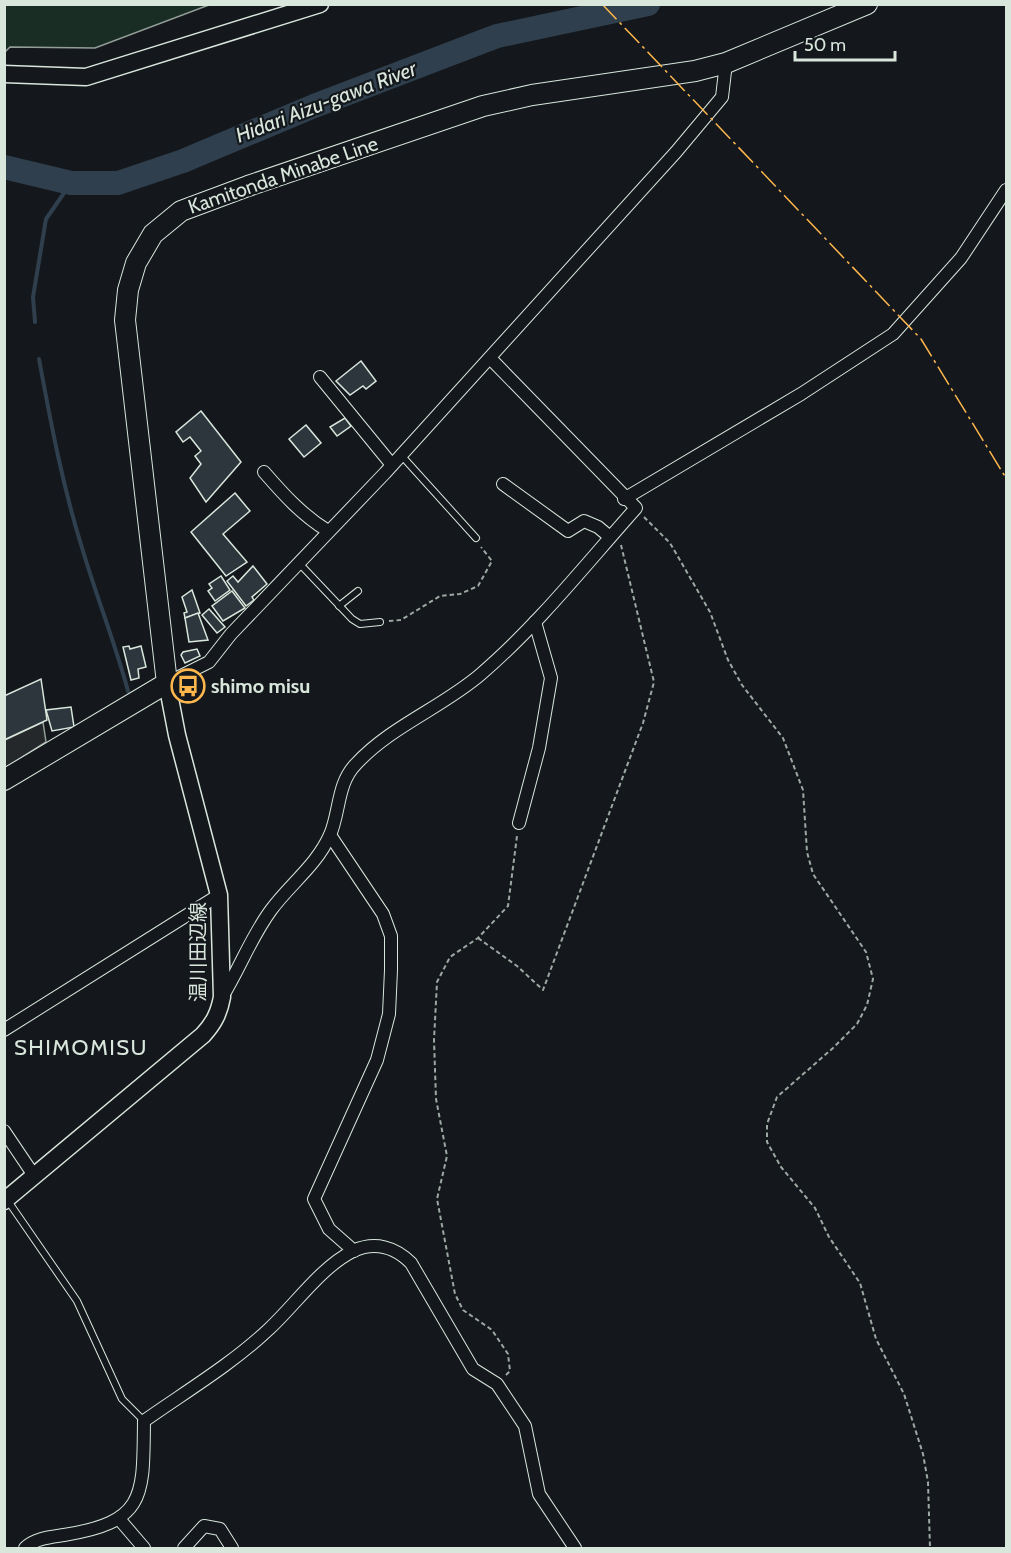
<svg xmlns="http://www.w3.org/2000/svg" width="1011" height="1553" viewBox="0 0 1011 1553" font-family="Cabin,'Noto Sans JP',sans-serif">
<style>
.green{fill:#1a2d24;stroke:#939e99;stroke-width:1.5}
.parking{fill:#24282b;stroke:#939e99;stroke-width:1.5}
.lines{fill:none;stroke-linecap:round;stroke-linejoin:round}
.stream{stroke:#2f3f4d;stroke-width:4}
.river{stroke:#2f3f4d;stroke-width:24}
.building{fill:#2c363c;stroke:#d8e6dc;stroke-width:1.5}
.lane-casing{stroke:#d8e6dc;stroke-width:8}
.street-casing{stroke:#d8e6dc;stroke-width:14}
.secondary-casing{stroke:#d8e6dc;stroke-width:19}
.primary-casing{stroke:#d8e6dc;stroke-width:22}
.path{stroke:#9da8a2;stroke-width:2;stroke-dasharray:4.5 3;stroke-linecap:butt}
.lane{stroke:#14181c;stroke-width:6}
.street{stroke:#14181c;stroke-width:12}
.secondary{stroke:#14181c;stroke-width:16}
.primary{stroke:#14181c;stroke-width:20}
.power{stroke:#ffb74d;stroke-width:1.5;stroke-dasharray:21 4.5 3 4.5;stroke-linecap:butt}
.labels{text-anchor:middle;stroke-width:4.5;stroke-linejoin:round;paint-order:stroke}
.street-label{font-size:20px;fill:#d8e6dc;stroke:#14181c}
.poi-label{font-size:20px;font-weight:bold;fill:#d8e6dc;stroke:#14181c;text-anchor:start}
.water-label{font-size:21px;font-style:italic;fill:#d8e6dc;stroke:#14181c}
.quarter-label{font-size:22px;letter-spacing:1.5px;fill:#d8e6dc;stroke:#14181c}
</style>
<rect width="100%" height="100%" fill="#14181c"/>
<path class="green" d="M 5,4 L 209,4 L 209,5 L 95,48 L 10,47 L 5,52 Z"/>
<path class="parking" d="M 43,722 L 46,742 L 5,768 L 5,740 Z"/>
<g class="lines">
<g class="stream">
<path d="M 35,322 L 33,297 L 46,219 L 71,183"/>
<path d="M 39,359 C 51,424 63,488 83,551 C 97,598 115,643 128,691"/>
</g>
<path class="river" d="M 4,167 L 71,183 L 118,183 L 183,161 L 314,106 L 497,36 L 648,4"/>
</g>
<g class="building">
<path d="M 361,361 L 376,381 L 366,389 L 363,386 L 350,395 L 336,381 Z"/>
<path d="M 201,411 L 241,462 L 206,502 L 190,478 L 201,464 L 195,456 L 201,451 L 190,437 L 183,442 L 176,432 Z"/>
<path d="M 345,418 L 351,426 L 337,436 L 330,427 Z"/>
<path d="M 306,425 L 321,443 L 304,457 L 289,439 Z"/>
<path d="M 235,493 L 250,511 L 223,534 L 247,562 L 226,576 L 191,532 Z"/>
<path d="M 253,566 L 267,584 L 252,597 L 254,600 L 246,606 L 227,581 L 233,576 L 238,582 Z"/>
<path d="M 221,576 L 230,590 L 215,601 L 208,591 L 212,588 L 209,584 Z"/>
<path d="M 192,590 L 200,613 L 185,618 L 184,613 L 187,612 L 182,597 Z"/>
<path d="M 232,591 L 245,608 L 223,621 L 212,606 Z"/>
<path d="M 209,609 L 225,627 L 217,633 L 202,615 Z"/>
<path d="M 198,613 L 208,640 L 189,642 L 185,618 Z"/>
<path d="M 129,646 L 130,649 L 141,646 L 146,667 L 138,669 L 139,678 L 131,680 L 123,647 Z"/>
<path d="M 197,649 L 200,656 L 185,663 L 181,655 L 183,652 Z"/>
<path d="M 41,679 L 47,720 L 4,740 L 4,696 Z"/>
<path d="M 71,707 L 74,727 L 52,731 L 46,710 Z"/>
</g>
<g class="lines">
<g class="lane-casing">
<g id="lane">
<path d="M 401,455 L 476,538"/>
<path d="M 298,562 L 352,619 L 360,624 L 380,622"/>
<path d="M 339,606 L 358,591"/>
<path d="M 8,1201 L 77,1301 L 122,1399 L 144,1421"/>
</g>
</g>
<g class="street-casing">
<g id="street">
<path d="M 320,377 L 392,465"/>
<path d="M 264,472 C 284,495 302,515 328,531"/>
<path d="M 503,484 L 568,531 L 584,521 L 598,527 L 610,537"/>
<path d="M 624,499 L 801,394 L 893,334 L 961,258 L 1006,190"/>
<path d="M 167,683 L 209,662 L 231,634 L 385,473 L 676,152 L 722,97 L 726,63"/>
<path d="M 519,823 L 539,748 L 551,678 L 535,622"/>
<path d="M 330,835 L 383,914 L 391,936 L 391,970 L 389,1014 L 377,1060 L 314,1199 L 329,1229 L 354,1251"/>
<path d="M 222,997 C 240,968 251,937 271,910 C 290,884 316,866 330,835 C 340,812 337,783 356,764 C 391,726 443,707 481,674 C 538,625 586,564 636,508 L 490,358"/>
<path d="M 4,1030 L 219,895"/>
<path d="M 4,1131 L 35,1177"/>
<path d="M 120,1520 L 144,1548"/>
<path d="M 25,1548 C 35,1538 51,1537 64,1535 C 147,1522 143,1495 144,1421 C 185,1392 232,1364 269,1329 C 296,1304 320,1268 353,1251 C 375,1241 395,1247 411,1263 L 473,1369 L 497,1384 L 525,1426 L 539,1494 L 575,1548"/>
<path d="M 184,1548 L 204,1526 L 220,1529 L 232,1548"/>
</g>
</g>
<g class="secondary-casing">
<g id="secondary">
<path d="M 4,74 L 86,77 L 320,4"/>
<path d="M 4,1201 L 203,1035 C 214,1023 219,1013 222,997 L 219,895 L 177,735 L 167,683"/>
</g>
</g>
<g class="primary-casing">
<path id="primary" d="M 4,780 L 167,683 L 125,320 L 128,290 L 136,263 L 153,234 L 181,211 L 248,186 L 483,106 L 532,95 L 695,71 L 726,63 L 867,4"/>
</g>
<g class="path">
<path d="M 644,517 L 670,543 L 710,612 L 728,660 L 742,685 L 783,738 L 803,790 L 807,852 L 813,874 L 866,952 L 873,979 L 867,1005 L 857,1024 L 833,1048 L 777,1097 L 767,1124 L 767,1142 L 781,1167 L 815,1208 L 829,1237 L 860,1283 L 876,1339 L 904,1394 L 923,1454 L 928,1482 L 930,1548"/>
<path d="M 389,621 L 401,620 L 440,596 L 460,594 L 478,586 L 492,561 L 481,547"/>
<path d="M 478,938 L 517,966 L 543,990 L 643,723 L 654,682 L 621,545"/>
<path d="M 506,1375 L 510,1371 L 508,1354 L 492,1330 L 463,1310 L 455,1294 L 437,1199 L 447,1156 L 436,1099 L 434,1040 L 437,982 L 450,957 L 478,938 L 508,906 L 517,836"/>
</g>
<use href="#lane" class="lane"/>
<use href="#street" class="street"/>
<use href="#secondary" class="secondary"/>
<use href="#primary" class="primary"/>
<path class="power" d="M 602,4 L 921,339 L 1006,478"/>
</g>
<defs>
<g id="bus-ring" transform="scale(1.725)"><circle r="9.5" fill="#14181c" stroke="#ffb74d" stroke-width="1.5"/><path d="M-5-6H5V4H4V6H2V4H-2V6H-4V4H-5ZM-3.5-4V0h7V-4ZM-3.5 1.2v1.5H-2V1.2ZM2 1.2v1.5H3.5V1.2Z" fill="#ffb74d"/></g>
</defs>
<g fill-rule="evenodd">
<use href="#bus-ring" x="188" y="686"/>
</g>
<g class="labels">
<g class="street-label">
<text transform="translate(283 175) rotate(-19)" y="7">Kamitonda Minabe Line</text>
<text transform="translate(198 952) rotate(-90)" y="7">温川田辺線</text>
</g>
<g class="poi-label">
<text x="211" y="693">shimo misu</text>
</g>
<g class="water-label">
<text transform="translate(326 102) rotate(-21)" y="7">Hidari Aizu-gawa River</text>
</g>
<g class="quarter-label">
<text x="81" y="1055">SHIMOMISU</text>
</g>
</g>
<rect width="1011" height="1553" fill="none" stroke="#d8e6dc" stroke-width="12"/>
<path d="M795 51v9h100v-9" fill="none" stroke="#d8e6dc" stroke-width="3"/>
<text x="804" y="51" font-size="18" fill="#d8e6dc" stroke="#14181c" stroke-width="4.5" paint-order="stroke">50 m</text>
</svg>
